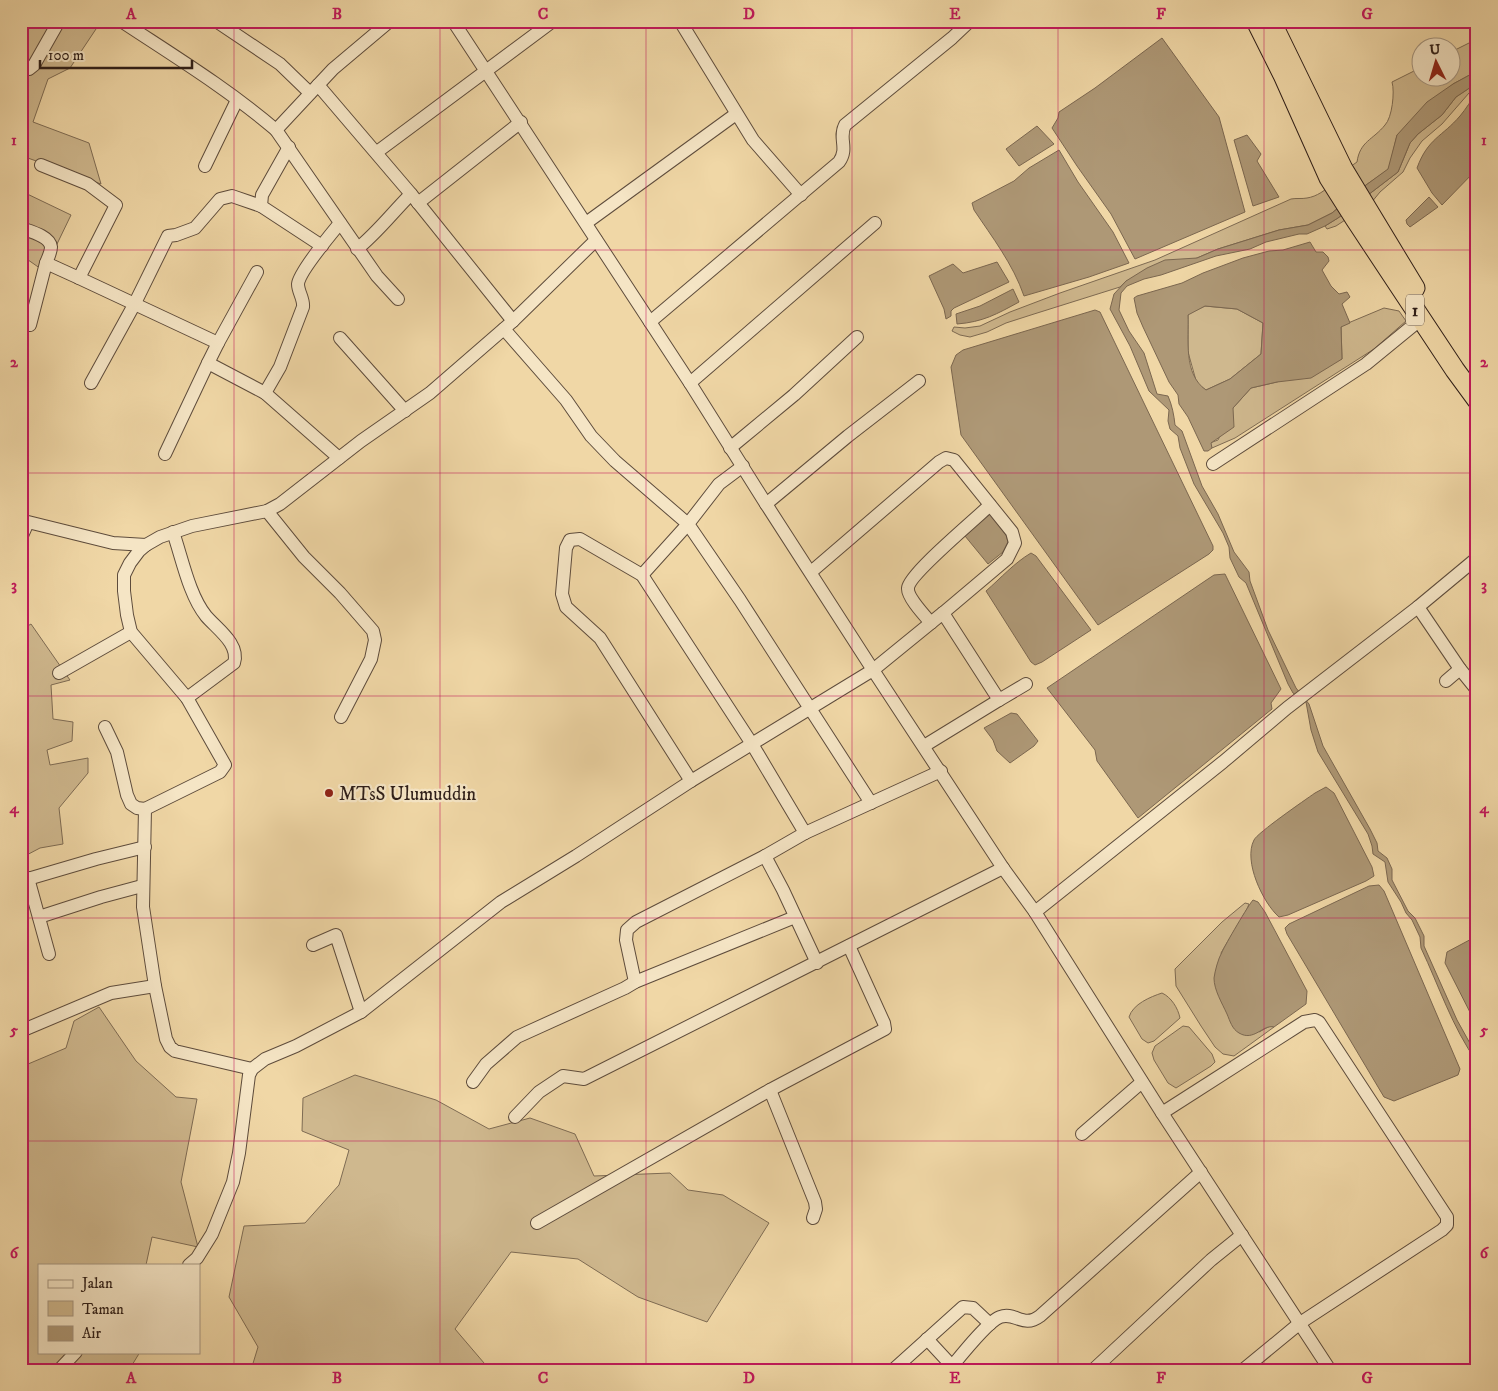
<svg xmlns="http://www.w3.org/2000/svg" width="1498" height="1391" viewBox="0 0 1498 1391" font-family="'IM FELL DW Pica',serif">
<style>
.green{fill:#cfb88e;stroke:#7e6b53}
.water{fill:#ae9876;stroke:#7b6750;fill-rule:evenodd}
.lines{fill:none;stroke-linecap:round;stroke-linejoin:round}
.minor-casing{stroke:#5e4c3c;stroke-width:14}
.highway-casing{stroke:#2e1e18;stroke-width:21}
.minor{stroke:#f5e5c5;stroke-width:12}
.highway{stroke:#f0d7a6;stroke-width:19}
.grid{fill:none;stroke:#c2185b;stroke-width:1;stroke-opacity:0.55}
.poi-dot{fill:#8f2418;stroke:#f5e5c5;stroke-width:2}
.labels{text-anchor:middle;stroke-width:4.5;stroke-linejoin:round;paint-order:stroke}
.shield{fill:#f5e5c5;stroke:#6a5a4c;stroke-width:1}
.shield-label{font-size:18px;font-weight:bold;fill:#2e1e18}
.poi-label{font-size:19px;fill:#2e1e18;stroke:#f5e5c5;text-anchor:start}
.neatline{fill:none;stroke:#c2185b;stroke-width:2}
.grid-label{font-size:16px;text-anchor:middle;font-weight:bold;fill:#c2185b}
</style>
<rect width="100%" height="100%" fill="#f0d7a6"/>
<filter id="stains"><feTurbulence type="fractalNoise" baseFrequency=".004" numOctaves="4"/><feColorMatrix values="0 0 0 0 .2 0 0 0 0 .09 0 0 0 0 .02 0 0 0 .5 -.17"/></filter>
<radialGradient id="worn" r=".72"><stop offset=".6" stop-color="#630" stop-opacity="0"/><stop offset="1" stop-color="#630" stop-opacity=".3"/></radialGradient>
<g class="green">
<path d="M 21,21 L 97,21 L 100,23 L 70,68 L 48,79 L 33,122 L 89,143 L 101,184 L 25,157 L 21,164 Z"/>
<path d="M 1477,39 L 1477,71 L 1453,84 L 1397,135 L 1389,169 L 1366,185 L 1332,213 L 1308,225 L 1279,230 L 1218,249 L 1197,258 L 1126,281 L 1120,287 L 1034,314 L 1006,323 L 987,332 L 970,337 L 960,335 L 952,331 L 954,327 L 965,328 L 980,326 L 1010,312 L 1060,293 L 1155,260 L 1291,199 C 1296,198 1302,199 1307,198 C 1327,195 1340,173 1357,162 C 1360,141 1373,140 1385,125 C 1392,118 1395,92 1392,82 L 1420,68 L 1420,78 L 1450,78 L 1451,52 Z"/>
<path d="M 1477,83 L 1477,89 L 1469,93 L 1442,124 L 1422,141 L 1410,158 L 1403,172 L 1380,192 L 1371,203 L 1336,226 L 1327,229 L 1325,226 L 1338,218 L 1398,172 L 1410,143 L 1418,134 L 1442,115 L 1456,97 Z"/>
<path d="M 21,191 L 71,215 L 44,271 L 21,255 Z"/>
<path d="M 1205,306 L 1237,309 L 1263,323 L 1261,354 L 1230,379 L 1206,390 L 1197,384 L 1188,352 L 1188,314 Z"/>
<path d="M 1384,308 L 1399,311 L 1406,321 L 1374,349 L 1235,438 L 1212,448 L 1210,443 L 1218,440 L 1233,408 L 1251,388 L 1277,382 L 1342,359 L 1341,326 Z"/>
<path d="M 31,624 L 70,680 L 51,685 L 53,719 L 73,722 L 72,741 L 47,750 L 50,765 L 88,758 L 88,773 L 59,808 L 63,844 L 40,848 L 21,858 L 21,630 Z"/>
<path d="M 1245,903 L 1249,904 L 1247,909 L 1221,953 L 1259,1032 L 1270,1026 L 1274,1027 L 1234,1056 L 1223,1054 L 1215,1047 L 1201,1026 L 1176,986 L 1175,969 L 1222,922 Z"/>
<path d="M 1162,993 C 1171,997 1178,1008 1180,1018 L 1154,1041 L 1148,1043 L 1142,1039 L 1129,1017 C 1133,1004 1150,997 1162,993 Z"/>
<path d="M 99,1007 L 136,1061 L 176,1097 L 197,1099 L 181,1182 L 198,1247 L 152,1237 L 146,1265 L 39,1265 L 39,1352 L 140,1352 L 129,1370 L 21,1370 L 21,1067 L 66,1048 L 74,1021 Z"/>
<path d="M 1183,1026 L 1189,1027 L 1212,1054 L 1215,1062 L 1211,1066 L 1176,1088 L 1168,1083 L 1154,1060 L 1152,1053 L 1155,1046 Z"/>
<path d="M 355,1075 L 436,1100 L 489,1129 L 530,1118 L 575,1134 L 594,1176 L 670,1173 L 688,1190 L 723,1195 L 769,1223 L 707,1322 L 638,1297 L 578,1259 L 511,1252 L 455,1329 L 490,1370 L 251,1370 L 258,1347 L 229,1297 L 244,1226 L 305,1223 L 339,1185 L 349,1150 L 302,1131 L 303,1098 Z"/>
</g>
<g class="water">
<path d="M 1162,38 L 1219,117 L 1245,212 L 1135,259 L 1111,214 L 1077,166 L 1052,128 L 1058,118 L 1059,112 L 1095,88 Z"/>
<path d="M 1477,71 L 1477,83 L 1456,97 L 1442,115 L 1418,134 L 1410,143 L 1398,172 L 1338,218 L 1325,226 L 1307,234 L 1299,234 L 1266,242 L 1250,249 L 1216,256 L 1161,275 L 1144,279 L 1127,286 L 1121,293 L 1119,310 L 1129,331 L 1144,353 L 1157,394 L 1168,396 C 1172,405 1174,415 1175,425 L 1182,431 L 1202,486 L 1218,514 L 1234,552 L 1249,572 L 1250,581 L 1268,630 L 1296,688 L 1309,704 L 1323,746 L 1370,829 L 1377,843 L 1378,851 L 1387,858 L 1392,869 L 1392,880 L 1408,911 L 1415,918 L 1424,936 L 1424,946 L 1457,1020 L 1477,1056 L 1477,1062 C 1452,1027 1439,986 1421,948 L 1420,937 L 1412,920 L 1406,913 L 1401,902 L 1388,882 L 1385,862 L 1373,854 L 1372,846 L 1368,834 L 1318,752 L 1311,730 L 1306,702 L 1293,693 L 1288,684 L 1246,583 L 1239,577 L 1230,558 L 1229,547 L 1223,533 L 1194,484 L 1180,448 L 1178,436 L 1170,429 L 1168,421 L 1169,410 L 1149,391 L 1130,346 L 1110,309 L 1114,294 L 1126,281 L 1147,268 L 1165,260 L 1197,258 L 1218,249 L 1279,230 L 1308,225 L 1332,213 L 1366,185 L 1388,169 L 1397,135 L 1427,102 L 1453,84 Z"/>
<path d="M 1477,93 L 1477,169 L 1442,205 L 1432,193 L 1417,168 C 1428,138 1442,137 1460,116 C 1466,109 1471,100 1477,93 Z"/>
<path d="M 1037,126 L 1054,144 L 1019,166 L 1006,149 Z"/>
<path d="M 1247,135 L 1261,154 L 1257,161 L 1279,197 L 1253,206 L 1234,140 Z"/>
<path d="M 1059,150 L 1078,182 L 1113,232 L 1129,263 L 1089,277 L 1024,296 C 1013,264 992,237 974,210 L 972,203 L 1014,181 L 1029,168 Z"/>
<path d="M 1429,197 L 1438,207 L 1410,227 L 1407,224 L 1406,220 Z"/>
<path d="M 1310,242 L 1316,252 L 1323,252 L 1328,257 L 1329,261 L 1322,270 L 1331,286 L 1339,294 L 1347,292 L 1350,297 L 1342,304 L 1350,323 L 1341,327 L 1342,359 L 1311,378 L 1277,382 L 1251,388 L 1233,408 L 1234,427 L 1211,443 L 1212,448 L 1208,451 L 1204,451 L 1188,417 L 1179,404 L 1178,395 L 1169,382 L 1143,327 L 1137,313 L 1134,298 L 1137,296 L 1182,283 L 1203,273 L 1243,258 L 1269,251 L 1283,250 ZM 1205,306 L 1237,309 L 1263,323 L 1261,354 L 1230,379 L 1206,390 C 1183,374 1189,339 1188,315 Z"/>
<path d="M 997,262 L 1009,282 L 954,308 L 951,311 L 951,316 L 946,319 L 944,309 L 929,276 L 953,264 L 963,273 Z"/>
<path d="M 1013,289 L 1019,302 C 997,314 983,322 957,324 L 956,314 L 980,306 Z"/>
<path d="M 1095,310 L 1100,312 L 1213,546 L 1213,550 L 1209,554 L 1098,625 L 961,435 L 951,367 L 956,355 L 963,350 Z"/>
<path d="M 990,513 L 1006,535 L 1008,542 L 1003,552 L 988,564 L 965,536 Z"/>
<path d="M 1031,553 L 1036,556 L 1091,630 L 1042,662 L 1035,665 L 1031,662 L 986,591 C 1001,578 1014,563 1031,553 Z"/>
<path d="M 1225,574 L 1281,689 L 1271,703 L 1272,709 L 1138,818 L 1097,761 L 1095,750 L 1047,688 L 1205,581 L 1214,575 Z"/>
<path d="M 1011,713 L 1017,714 L 1038,741 L 1034,746 L 1010,763 L 997,751 L 993,740 L 984,728 Z"/>
<path d="M 1326,787 L 1334,793 L 1372,867 L 1374,876 L 1366,881 L 1288,915 L 1279,917 C 1263,903 1243,861 1254,840 C 1257,833 1305,800 1315,793 Z"/>
<path d="M 1379,885 L 1384,891 L 1460,1069 L 1458,1075 L 1394,1101 L 1384,1097 L 1287,934 L 1285,928 L 1289,924 L 1369,886 Z"/>
<path d="M 1253,900 L 1258,902 L 1265,912 L 1307,991 L 1306,1004 L 1274,1027 C 1263,1024 1254,1042 1239,1033 C 1232,1029 1230,1021 1227,1014 C 1222,1003 1214,990 1214,978 C 1215,971 1218,959 1222,952 C 1225,945 1249,904 1253,900 Z"/>
<path d="M 1477,936 L 1477,1026 L 1445,963 L 1447,952 Z"/>
</g>
<g class="lines">
<g class="minor-casing">
<g id="minor">
<path d="M 121,21 C 174,56 228,89 276,130"/>
<path d="M 216,21 L 280,64 L 310,93"/>
<path d="M 390,21 L 333,69 L 276,130 L 377,276 L 398,299"/>
<path d="M 453,21 L 690,383 L 766,504 L 873,670 L 1003,868 L 1035,912 L 1162,1113 L 1330,1370"/>
<path d="M 680,21 L 753,140 L 801,195"/>
<path d="M 21,68 L 29,69 L 34,65 L 59,21"/>
<path d="M 318,85 L 411,194 L 513,321"/>
<path d="M 289,147 L 262,195 L 261,206 L 322,246"/>
<path d="M 377,152 L 553,21"/>
<path d="M 41,165 L 88,184 L 116,205 L 79,278 L 218,343 L 208,363 L 265,393 L 339,458"/>
<path d="M 205,166 L 237,100"/>
<path d="M 418,203 L 521,122"/>
<path d="M 586,223 L 736,114"/>
<path d="M 21,228 C 29,231 50,236 51,247 C 51,252 48,258 46,263 L 79,278"/>
<path d="M 357,249 C 377,233 393,212 411,194"/>
<path d="M 650,322 L 839,162 C 849,148 838,138 845,125 L 952,38 L 970,21"/>
<path d="M 30,325 L 46,263"/>
<path d="M 504,329 L 566,400 L 591,436 L 615,461 L 688,524 L 642,575"/>
<path d="M 340,338 L 405,411"/>
<path d="M 218,343 L 257,272"/>
<path d="M 91,383 L 134,305 L 168,236 L 176,235 L 195,228 L 220,199 L 232,196 L 261,206"/>
<path d="M 690,383 L 875,223"/>
<path d="M 265,393 L 280,367 L 303,307 C 304,299 298,292 298,284 C 299,272 331,234 340,223"/>
<path d="M 730,448 L 794,395 L 857,337"/>
<path d="M 165,454 L 208,363"/>
<path d="M 1213,464 L 1366,364 L 1421,319"/>
<path d="M 743,466 L 719,484 L 688,524 L 740,600 L 871,803"/>
<path d="M 766,504 L 848,436 L 919,381"/>
<path d="M 267,511 L 304,557 L 340,593 L 373,631 L 375,640 L 371,659 L 341,717"/>
<path d="M 173,532 C 182,558 189,595 206,616 C 217,629 240,644 234,663 L 187,698"/>
<path d="M 21,538 L 28,522 L 113,543 L 146,545"/>
<path d="M 811,572 L 939,462 L 946,458 L 954,460 L 1012,532 L 1015,543 L 1007,559 L 943,613"/>
<path d="M 1418,607 L 1460,669 L 1446,681"/>
<path d="M 931,623 C 925,616 907,597 908,588 C 909,574 977,518 990,505"/>
<path d="M 1460,669 L 1477,690"/>
<path d="M 59,673 L 131,632"/>
<path d="M 999,700 L 1026,684"/>
<path d="M 105,727 L 117,752 L 127,795 L 131,804 L 137,808 L 145,809"/>
<path d="M 691,781 L 600,638 L 566,607 L 562,594 L 566,548 L 570,540 L 580,539 L 642,575 L 752,744 L 805,833"/>
<path d="M 28,878 L 49,954"/>
<path d="M 21,881 L 96,859 L 145,847"/>
<path d="M 1035,912 L 1223,762 L 1287,708 L 1418,607 L 1477,558"/>
<path d="M 39,917 L 101,897 L 142,886"/>
<path d="M 313,945 L 336,935 L 361,1012"/>
<path d="M 817,963 L 783,890 L 765,856 L 805,833 L 941,771"/>
<path d="M 635,982 L 626,940 L 627,930 L 636,922 L 765,856"/>
<path d="M 21,1031 L 111,993 L 155,986"/>
<path d="M 252,1069 L 175,1051 L 170,1047 L 166,1039 L 155,986 L 143,907 L 145,809 L 220,772 L 225,765 L 187,698 L 131,632 L 127,615 L 124,591 L 124,575 L 130,563 L 139,551 L 146,545 L 160,537 L 192,526 L 267,511 L 280,504 L 361,441 L 430,393 L 513,321 L 596,240"/>
<path d="M 473,1082 L 486,1064 L 517,1037 L 625,988 L 635,982 L 795,917"/>
<path d="M 770,1090 L 815,1202 L 816,1209 L 813,1218"/>
<path d="M 1162,1113 L 1304,1022 L 1315,1020 L 1319,1022 L 1447,1217 L 1447,1225 L 1442,1230 L 1300,1323 L 1243,1370"/>
<path d="M 515,1117 L 539,1092 L 563,1076 L 584,1079 L 1003,868"/>
<path d="M 1082,1134 L 1142,1082"/>
<path d="M 537,1223 L 770,1090 L 885,1029 L 884,1023 L 849,946"/>
<path d="M 189,1265 L 197,1258 L 212,1234 L 233,1182 L 239,1153 L 249,1075 L 252,1069 L 265,1059 L 296,1046 L 361,1012 L 501,902 L 576,856 L 691,781 L 873,670 L 943,613 L 999,700 L 924,746"/>
<path d="M 927,1339 L 952,1366"/>
<path d="M 59,1370 L 76,1352"/>
<path d="M 893,1370 L 963,1307 L 973,1308 L 990,1324"/>
<path d="M 949,1370 C 959,1358 987,1322 1000,1317 C 1015,1311 1023,1329 1040,1316 L 1201,1172"/>
<path d="M 1093,1370 L 1211,1260 L 1242,1235"/>
</g>
</g>
<g class="highway-casing">
<g id="highway">
<path d="M 1256,21 L 1283,75 L 1329,178 L 1355,219 L 1455,370 L 1477,400"/>
<path d="M 1271,21 L 1343,169 L 1415,288"/>
</g>
</g>
<use href="#minor" class="minor"/>
<use href="#highway" class="highway"/>
</g>
<path class="grid" d="M 234,21 L 234,1370M 440,21 L 440,1370M 646,21 L 646,1370M 852,21 L 852,1370M 1058,21 L 1058,1370M 1264,21 L 1264,1370M 21,250 L 1477,250M 21,473 L 1477,473M 21,696 L 1477,696M 21,918 L 1477,918M 21,1141 L 1477,1141"/>
<circle class="poi-dot" cx="329" cy="793" r="5"/>
<g class="labels">
<rect class="shield" x="1406" y="294.5" width="18" height="31" rx="4"/>
<g class="shield-label">
<text x="1415" y="316">1</text>
</g>
<g class="poi-label">
<text x="339" y="800">MTsS Ulumuddin</text>
</g>
</g>
<rect width="1498" height="1391" fill="none" stroke="#f0d7a6" stroke-width="55"/>
<rect x="38" y="1264" width="162" height="90" fill="#f5e5c5" stroke="#a59580"/>
<rect x="48" y="1280" width="25" height="8" fill="#f5e5c5" stroke="#a59580"/>
<text x="82" y="1288" font-size="15" fill="#2e1e18">Jalan</text>
<rect x="48" y="1301" width="25" height="15" fill="#cfb88e" stroke="#a59580"/>
<text x="82" y="1314" font-size="15" fill="#2e1e18">Taman</text>
<rect x="48" y="1326" width="25" height="15" fill="#ae9876" stroke="#a59580"/>
<text x="82" y="1338" font-size="15" fill="#2e1e18">Air</text>
<g transform="translate(1436 62) rotate(355)"><circle r="24" fill="#f5e5c5" stroke="#a59580"/>
<path d="M0-4L9 19L0 12L-9 19Z" fill="#8f2418"/>
<text y="-8" font-size="14" font-weight="bold" text-anchor="middle" fill="#2e1e18">U</text>
</g>
<path d="M40 60v8h152v-8" fill="none" stroke="#2e1e18" stroke-width="2.5"/>
<text x="48" y="60" font-size="15" fill="#2e1e18" stroke="#f5e5c5" stroke-width="4" paint-order="stroke">100 m</text>
<rect x="28" y="28" width="1442" height="1336" class="neatline"/>
<g class="grid-label">
<text x="131" y="19">A</text>
<text x="337" y="19">B</text>
<text x="543" y="19">C</text>
<text x="749" y="19">D</text>
<text x="955" y="19">E</text>
<text x="1161" y="19">F</text>
<text x="1367" y="19">G</text>
<text x="14" y="145">1</text>
<text x="1484" y="145">1</text>
<text x="14" y="367">2</text>
<text x="1484" y="367">2</text>
<text x="14" y="590">3</text>
<text x="1484" y="590">3</text>
<text x="14" y="813">4</text>
<text x="1484" y="813">4</text>
<text x="14" y="1035">5</text>
<text x="1484" y="1035">5</text>
<text x="14" y="1258">6</text>
<text x="1484" y="1258">6</text>
<text x="131" y="1383">A</text>
<text x="337" y="1383">B</text>
<text x="543" y="1383">C</text>
<text x="749" y="1383">D</text>
<text x="955" y="1383">E</text>
<text x="1161" y="1383">F</text>
<text x="1367" y="1383">G</text>
</g>
<rect width="100%" height="100%" filter="url(#stains)"/>
<rect width="100%" height="100%" fill="url(#worn)"/>
</svg>
